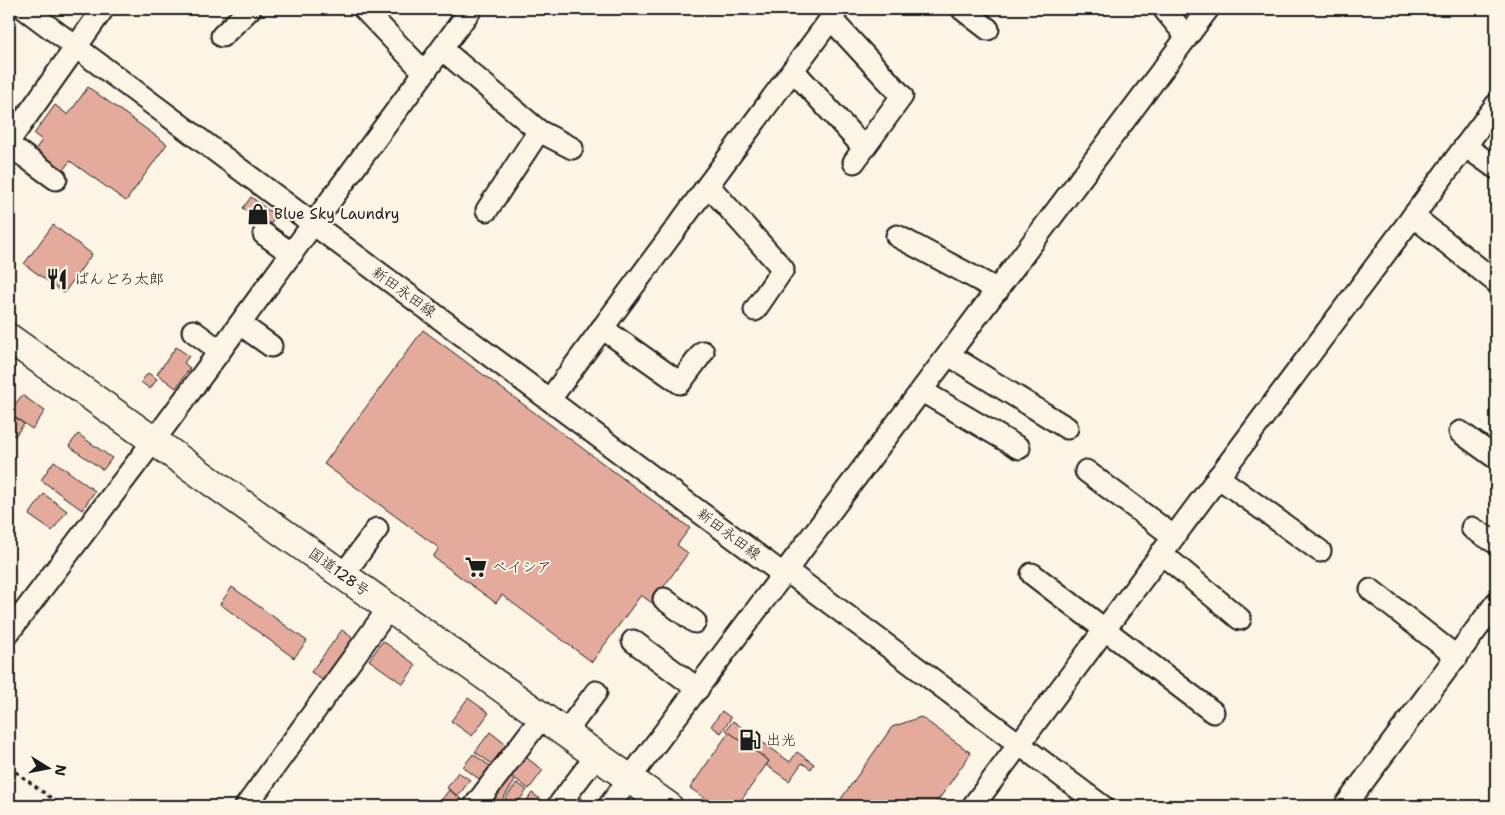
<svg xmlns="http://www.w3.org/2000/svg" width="1505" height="815" viewBox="0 0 1505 815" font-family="'Shantell Sans','Klee One',sans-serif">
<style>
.building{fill:#e4ab9d;stroke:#1c1c1c}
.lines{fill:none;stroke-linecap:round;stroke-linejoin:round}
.minor-casing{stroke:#1c1c1c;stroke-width:25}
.highway-casing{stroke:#1c1c1c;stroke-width:31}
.path{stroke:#1c1c1c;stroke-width:3;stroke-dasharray:4 4;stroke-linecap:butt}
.minor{stroke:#fcf5e5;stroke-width:21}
.highway{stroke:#fcf5e5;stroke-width:28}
.labels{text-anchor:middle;stroke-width:4;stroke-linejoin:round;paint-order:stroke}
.poi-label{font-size:15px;fill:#1c1c1c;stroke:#fcf5e5;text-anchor:start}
.street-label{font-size:15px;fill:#1c1c1c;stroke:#fcf5e5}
</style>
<rect width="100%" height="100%" fill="#fcf5e5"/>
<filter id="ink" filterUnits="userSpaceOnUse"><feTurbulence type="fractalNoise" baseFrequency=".02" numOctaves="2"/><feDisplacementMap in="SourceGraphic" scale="10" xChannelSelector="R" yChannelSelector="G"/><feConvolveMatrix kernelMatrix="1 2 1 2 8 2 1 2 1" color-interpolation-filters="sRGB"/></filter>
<g filter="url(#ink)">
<g class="building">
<path d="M 88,87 L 167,144 L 126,201 L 70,161 L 63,170 L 35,150 L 42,140 L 34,134 L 55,105 L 68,115 Z"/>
<path d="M 251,197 L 276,216 L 269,226 L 243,208 Z"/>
<path d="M 53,225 L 92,254 L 64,293 L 24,264 Z"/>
<path d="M 423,330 L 690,528 L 677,545 L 688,553 L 652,603 L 641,595 L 592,662 L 502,595 L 496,603 L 433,557 L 439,548 L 324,464 Z"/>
<path d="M 176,347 L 189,356 L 184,363 L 190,368 L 176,388 L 157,374 Z"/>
<path d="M 148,373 L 157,379 L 150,389 L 141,382 Z"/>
<path d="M 22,395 L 45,411 L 32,429 L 9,413 Z"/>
<path d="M 9,413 L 24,424 L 15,436 L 9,432 Z"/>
<path d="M 78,434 L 112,458 L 103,470 L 69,446 Z"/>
<path d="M 54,461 L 95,491 L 82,510 L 41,480 Z"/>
<path d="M 44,494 L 67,511 L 52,531 L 29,515 Z"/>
<path d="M 232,587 L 307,641 L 294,658 L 220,604 Z"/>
<path d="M 342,630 L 355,640 L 325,682 L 311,672 Z"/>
<path d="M 383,641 L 416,665 L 403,684 L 369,660 Z"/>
<path d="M 468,698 L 489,713 L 472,736 L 451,721 Z"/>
<path d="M 722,711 L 731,718 L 721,733 L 711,726 Z"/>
<path d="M 921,717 L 971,753 L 934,806 L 836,806 L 892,727 Z"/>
<path d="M 733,721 L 790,762 L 797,752 L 814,764 L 811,769 L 802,763 L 789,781 L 766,765 L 769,761 L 726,730 Z"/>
<path d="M 490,732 L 509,747 L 495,766 L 475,752 Z"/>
<path d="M 729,732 L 769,761 L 737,806 L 716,806 L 690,788 Z"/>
<path d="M 473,754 L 493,768 L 483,782 L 463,767 Z"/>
<path d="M 524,756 L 543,770 L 529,789 L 510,775 Z"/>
<path d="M 458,772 L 470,780 L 458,796 L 447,788 Z"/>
<path d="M 507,775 L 515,781 L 498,806 L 489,800 Z"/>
<path d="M 517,783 L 527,790 L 515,806 L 505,799 Z"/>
<path d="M 449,790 L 469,805 L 468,806 L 437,806 Z"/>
<path d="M 532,793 L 550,806 L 523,806 Z"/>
<path d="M 581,798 L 592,806 L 575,806 Z"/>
</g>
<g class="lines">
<g class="minor-casing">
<g id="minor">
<path d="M 25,9 L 784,575"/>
<path d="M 364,9 L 424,72"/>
<path d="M 962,9 L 988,29"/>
<path d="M 1164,9 L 1187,37"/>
<path d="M 831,19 L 902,96 L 854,162"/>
<path d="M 222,36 L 250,9"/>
<path d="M 442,49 L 539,131 L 572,148"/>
<path d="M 793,70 L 864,148"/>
<path d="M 9,141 L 103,9"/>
<path d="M 9,145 L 56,179"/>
<path d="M 1465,146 L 1496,168"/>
<path d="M 708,185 L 783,269 L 755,310"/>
<path d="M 487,210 L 539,131"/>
<path d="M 1413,216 L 1496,282"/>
<path d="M 264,234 L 292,254"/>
<path d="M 897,236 L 998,290"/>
<path d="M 240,324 L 271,346"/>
<path d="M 602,328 L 680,383 L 703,352"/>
<path d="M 193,331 L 220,351"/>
<path d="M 949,355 L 1067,428"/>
<path d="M 922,391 L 1019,448"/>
<path d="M 550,399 L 838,9"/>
<path d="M 1460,432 L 1496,458"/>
<path d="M 1086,471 L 1173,536"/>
<path d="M 1218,477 L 1320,551"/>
<path d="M 1472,528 L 1496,543"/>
<path d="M 1161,553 L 1240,619"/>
<path d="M 787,571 L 1102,806"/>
<path d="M 1032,574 L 1213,712"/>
<path d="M 343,575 L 377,529"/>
<path d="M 1371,590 L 1457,657"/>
<path d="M 664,599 L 695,622"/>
<path d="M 9,632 L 167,423 L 471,9"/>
<path d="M 633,641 L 698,689"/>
<path d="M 565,733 L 596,692"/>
<path d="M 246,806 L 389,608"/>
<path d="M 479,806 L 476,804 L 542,717"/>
<path d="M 558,806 L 596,756"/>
<path d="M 609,806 L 1208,9"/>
<path d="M 973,806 L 1496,105"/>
<path d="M 1345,806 L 1496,603"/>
</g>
</g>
<g class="highway-casing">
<path id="highway" d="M 9,338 L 668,806"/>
</g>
<path class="path" d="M 9,767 L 62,806"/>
<use href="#minor" class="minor"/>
<use href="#highway" class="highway"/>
</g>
</g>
<defs>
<g id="shop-bare" transform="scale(1.725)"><path d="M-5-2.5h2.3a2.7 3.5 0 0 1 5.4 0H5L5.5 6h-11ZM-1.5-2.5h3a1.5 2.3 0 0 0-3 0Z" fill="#1c1c1c" stroke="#fcf5e5" stroke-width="2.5" paint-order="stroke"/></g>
<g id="restaurant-bare" transform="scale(1.725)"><path d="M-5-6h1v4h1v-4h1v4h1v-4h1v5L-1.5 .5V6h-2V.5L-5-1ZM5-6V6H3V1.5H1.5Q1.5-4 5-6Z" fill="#1c1c1c" stroke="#fcf5e5" stroke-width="2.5" paint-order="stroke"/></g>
<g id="supermarket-bare" transform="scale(1.725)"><path d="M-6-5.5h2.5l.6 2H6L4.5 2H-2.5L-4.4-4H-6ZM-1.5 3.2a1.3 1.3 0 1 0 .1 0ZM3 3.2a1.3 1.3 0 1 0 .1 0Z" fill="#1c1c1c" stroke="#fcf5e5" stroke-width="2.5" paint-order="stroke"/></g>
<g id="fuel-bare" transform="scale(1.725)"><path d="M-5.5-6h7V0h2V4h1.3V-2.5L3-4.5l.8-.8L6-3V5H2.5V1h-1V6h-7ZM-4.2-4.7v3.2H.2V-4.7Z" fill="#1c1c1c" stroke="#fcf5e5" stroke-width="2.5" paint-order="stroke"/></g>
</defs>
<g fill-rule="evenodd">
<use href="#shop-bare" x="258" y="214"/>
<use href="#restaurant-bare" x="57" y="279"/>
<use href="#supermarket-bare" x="476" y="567"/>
<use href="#fuel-bare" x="750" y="740"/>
</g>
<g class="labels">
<g class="poi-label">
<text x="274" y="219">Blue Sky Laundry</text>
<text x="74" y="284">ばんどろ太郎</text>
<text x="492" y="572">ベイシア</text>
<text x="766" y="745">出光</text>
</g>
<g class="street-label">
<text transform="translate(404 292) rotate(36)" y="5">新田永田線</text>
<text transform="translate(729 534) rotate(37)" y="5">新田永田線</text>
<text transform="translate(339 572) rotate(36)" y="5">国道128号</text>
</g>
</g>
<rect width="1505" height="815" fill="none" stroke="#fcf5e5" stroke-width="30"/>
<rect x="15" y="15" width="1475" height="785" fill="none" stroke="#1c1c1c" stroke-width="2" filter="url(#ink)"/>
<g transform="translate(48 768) rotate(100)" stroke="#fcf5e5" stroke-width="4" paint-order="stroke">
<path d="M0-4L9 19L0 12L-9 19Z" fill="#1c1c1c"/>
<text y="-8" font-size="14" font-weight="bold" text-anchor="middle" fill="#1c1c1c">N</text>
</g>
</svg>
